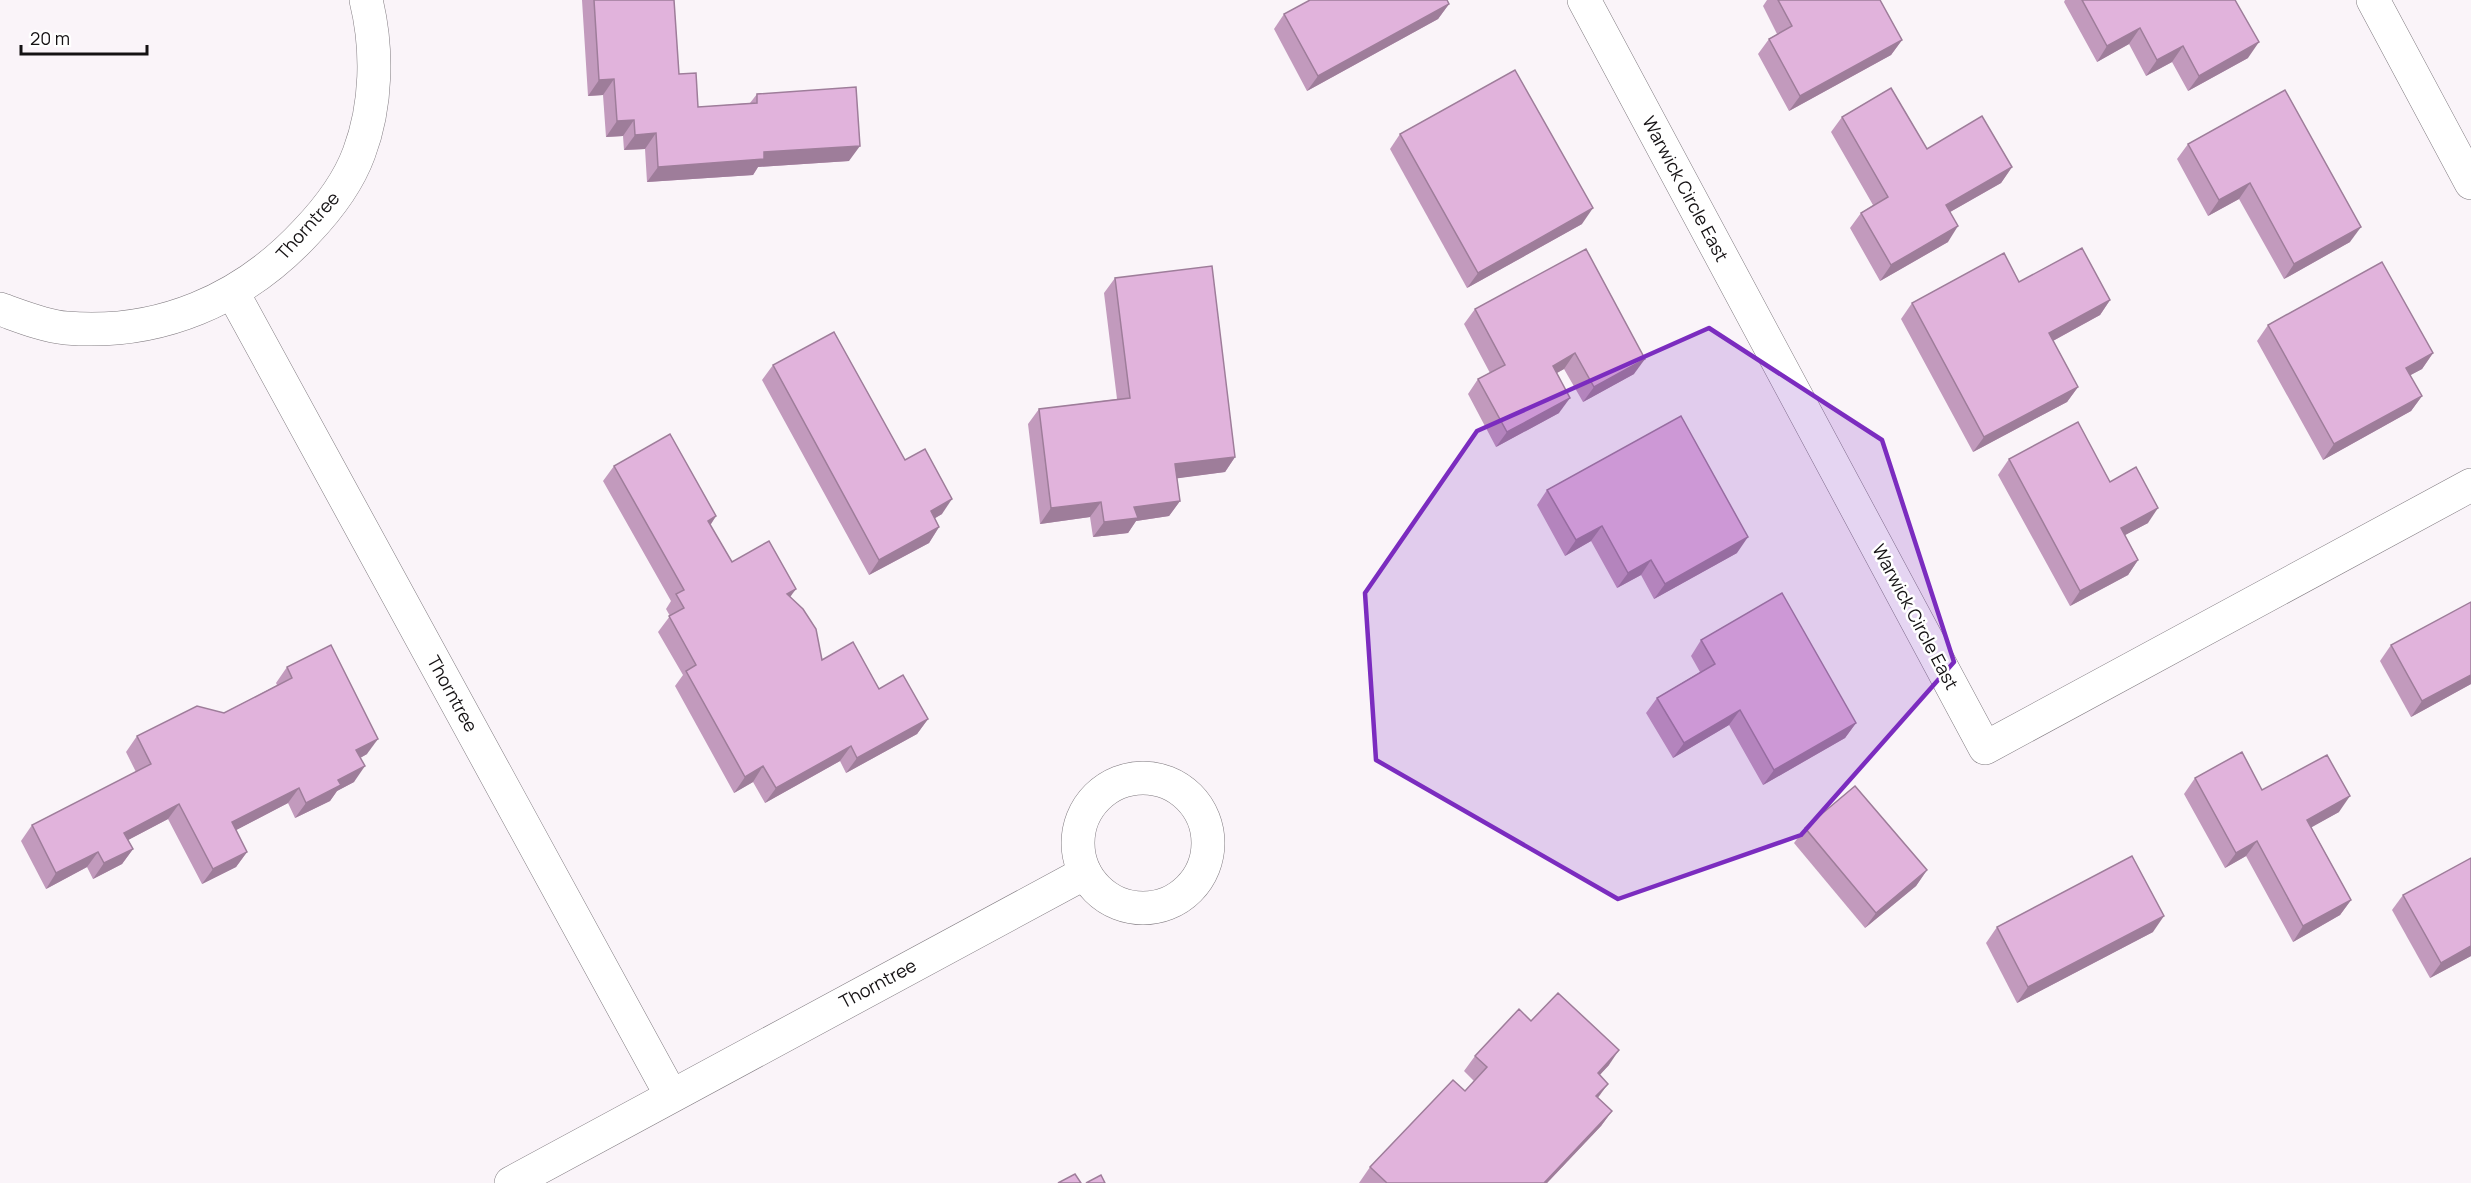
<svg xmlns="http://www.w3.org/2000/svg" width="2471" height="1183" viewBox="0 0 2471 1183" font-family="Manrope,sans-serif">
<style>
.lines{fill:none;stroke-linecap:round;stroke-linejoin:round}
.minor-casing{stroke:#807b80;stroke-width:34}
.minor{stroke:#fff;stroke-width:33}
.wall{fill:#c29abd}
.shaded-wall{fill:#9e7d9a}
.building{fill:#e1b3dc;stroke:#9e7d9a;stroke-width:1.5}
.marked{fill:#7b2cbf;fill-opacity:0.2;stroke:#7b2cbf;stroke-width:4.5;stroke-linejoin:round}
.labels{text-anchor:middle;stroke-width:5;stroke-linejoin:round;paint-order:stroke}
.street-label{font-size:18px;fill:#151214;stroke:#fff}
</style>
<rect width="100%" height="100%" fill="#faf4f9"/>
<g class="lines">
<g class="minor-casing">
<g id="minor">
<path d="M 1584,0 L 1985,748 L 2471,485"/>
<path d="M 2373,0 L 2471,183"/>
<path d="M 233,293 L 671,1095"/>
<path d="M 0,309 C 20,316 44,326 66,328 C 159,336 243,300 306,232 C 328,209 348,183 359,153 C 377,105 378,49 366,0"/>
<circle cx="1143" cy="843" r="65"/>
<path d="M 511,1183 L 1085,873"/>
</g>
</g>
<use href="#minor" class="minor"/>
</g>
<g class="wall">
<path d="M 582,0 L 674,0 L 679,74 L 698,107 L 750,103 L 757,94 L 849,161 L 758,167 L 753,175 L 647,182 L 645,149 L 624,150 L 623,136 L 606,137 L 603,95 L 588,96 Z"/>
<path d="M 1767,0 L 1880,0 L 1902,40 L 1891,55 L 1789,111 L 1758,54 L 1769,39 L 1777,34 L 1763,6 Z"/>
<path d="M 2065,0 L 2235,0 L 2248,58 L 2188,91 L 2172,62 L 2146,76 L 2129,44 L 2097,62 L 2064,2 Z"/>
<path d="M 1449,4 L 1438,19 L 1307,91 L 1274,29 L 1284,14 Z"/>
<path d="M 1842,117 L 1927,149 L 2012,167 L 2001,183 L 1950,212 L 1948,242 L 1880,281 L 1850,228 L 1861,213 L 1873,205 L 1831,132 Z"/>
<path d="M 1400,134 L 1582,224 L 1467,288 L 1390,149 Z"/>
<path d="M 2188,144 L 2350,242 L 2284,279 L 2239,199 L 2208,216 L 2177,159 Z"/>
<path d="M 1115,278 L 1235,457 L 1225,472 L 1177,478 L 1180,501 L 1169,516 L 1136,521 L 1128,533 L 1093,537 L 1090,517 L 1040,524 L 1028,424 L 1039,409 L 1117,399 L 1104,293 Z"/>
<path d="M 2019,282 L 2110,300 L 2100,315 L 2053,341 L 2078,387 L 2067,402 L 1973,452 L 1901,319 L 1912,303 Z"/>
<path d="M 1475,309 L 1634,374 L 1583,402 L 1564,369 L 1557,373 L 1559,413 L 1496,447 L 1468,394 L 1478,379 L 1490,373 L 1464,324 Z"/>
<path d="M 2268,325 L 2433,353 L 2422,369 L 2410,375 L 2422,396 L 2411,411 L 2323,460 L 2257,341 Z"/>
<path d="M 773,365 L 905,460 L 942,514 L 935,518 L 939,527 L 929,543 L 869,575 L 762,380 Z"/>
<path d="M 2009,459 L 2148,523 L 2125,535 L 2138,560 L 2128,575 L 2070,606 L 1998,475 Z"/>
<path d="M 614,466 L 716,516 L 710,525 L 732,562 L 790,597 L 822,660 L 879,689 L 928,719 L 917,734 L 846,773 L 840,761 L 765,803 L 753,782 L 734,793 L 675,686 L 683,675 L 658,632 L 670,616 L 666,609 L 671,601 L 603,481 Z"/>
<path d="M 1547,490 L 1737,553 L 1654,599 L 1641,575 L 1617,588 L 1591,541 L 1565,556 L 1537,505 Z"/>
<path d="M 1701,640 L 1856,723 L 1845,738 L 1763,785 L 1729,725 L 1673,758 L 1646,713 L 1657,698 L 1700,672 L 1691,656 Z"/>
<path d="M 2391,645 L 2471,684 L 2411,717 L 2380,661 Z"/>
<path d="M 287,667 L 367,754 L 360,758 L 354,782 L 337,791 L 330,801 L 295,818 L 288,803 L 236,830 L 247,852 L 236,867 L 202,884 L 168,819 L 128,840 L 133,849 L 122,864 L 93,879 L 87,867 L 46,889 L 21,841 L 32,825 L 136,772 L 126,752 L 137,736 L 224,713 L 277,685 L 276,683 Z"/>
<path d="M 2195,778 L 2262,790 L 2339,812 L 2311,827 L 2351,900 L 2340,915 L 2293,942 L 2246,856 L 2225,868 L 2184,794 Z"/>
<path d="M 1805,828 L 1927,870 L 1916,886 L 1865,928 L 1794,843 Z"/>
<path d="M 2403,895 L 2471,956 L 2430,978 L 2392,910 Z"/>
<path d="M 1997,927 L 2153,932 L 2017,1003 L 1986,943 Z"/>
<path d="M 1531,1021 L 1609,1065 L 1599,1075 L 1598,1098 L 1612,1111 L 1601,1126 L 1547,1183 L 1359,1183 L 1370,1167 L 1465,1091 L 1474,1081 L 1464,1071 L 1475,1056 Z"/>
</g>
<g class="shaded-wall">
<path d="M 1449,4 L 1438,19 L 1307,91 L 1318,76 Z"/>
<path d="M 2140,28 L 2129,44 L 2097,62 L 2107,46 Z"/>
<path d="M 1902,40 L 1891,55 L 1789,111 L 1800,96 Z"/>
<path d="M 2259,42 L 2248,58 L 2188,91 L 2199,76 Z"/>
<path d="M 2183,46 L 2172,62 L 2146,76 L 2157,60 Z"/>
<path d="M 614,79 L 603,95 L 588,96 L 599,80 Z"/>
<path d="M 634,120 L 623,136 L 606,137 L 617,121 Z"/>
<path d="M 656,133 L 645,149 L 624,150 L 635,135 Z"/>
<path d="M 860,146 L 849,161 L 758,167 L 753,175 L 647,182 L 658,167 L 764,152 Z"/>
<path d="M 2012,167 L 2001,183 L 1936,220 L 1946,205 Z"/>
<path d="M 2250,183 L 2239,199 L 2208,216 L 2219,200 Z"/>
<path d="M 1593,208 L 1582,224 L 1467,288 L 1478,273 Z"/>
<path d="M 1958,226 L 1948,242 L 1880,281 L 1891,265 Z"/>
<path d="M 2361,227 L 2350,242 L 2284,279 L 2294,264 Z"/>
<path d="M 2110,300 L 2100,315 L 2038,349 L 2049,333 Z"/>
<path d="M 1575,353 L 1564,369 L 1542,381 L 1553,366 Z"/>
<path d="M 2433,353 L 2422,369 L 2396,383 L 2406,368 Z"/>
<path d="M 1645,359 L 1634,374 L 1583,402 L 1594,387 Z"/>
<path d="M 2078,387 L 2067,402 L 1973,452 L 1984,437 Z"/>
<path d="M 2422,396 L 2411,411 L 2323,460 L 2334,444 Z"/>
<path d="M 1570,398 L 1559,413 L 1496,447 L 1507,432 Z"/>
<path d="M 1235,457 L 1225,472 L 1165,480 L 1175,464 Z"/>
<path d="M 952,499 L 942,514 L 920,527 L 931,511 Z"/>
<path d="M 1180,501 L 1169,516 L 1136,521 L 1128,533 L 1093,537 L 1104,522 L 1134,507 Z"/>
<path d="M 1101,502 L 1090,517 L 1040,524 L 1051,508 Z"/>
<path d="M 2158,508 L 2148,523 L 2110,543 L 2121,528 Z"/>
<path d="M 716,516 L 706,532 L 708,521 Z"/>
<path d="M 1602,526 L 1591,541 L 1565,556 L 1576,540 Z"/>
<path d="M 939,527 L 929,543 L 869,575 L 879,560 Z"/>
<path d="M 1748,537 L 1737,553 L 1654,599 L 1665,584 Z"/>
<path d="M 1651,560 L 1641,575 L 1617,588 L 1628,573 Z"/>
<path d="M 2138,560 L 2128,575 L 2070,606 L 2080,591 Z"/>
<path d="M 796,589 L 785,604 L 787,594 Z"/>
<path d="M 2471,675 L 2471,684 L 2411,717 L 2422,701 Z"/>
<path d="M 1740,710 L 1729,725 L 1673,758 L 1684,743 Z"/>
<path d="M 928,719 L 917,734 L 846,773 L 857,758 Z"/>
<path d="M 1856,723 L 1845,738 L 1763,785 L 1774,770 Z"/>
<path d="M 378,739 L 367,754 L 346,766 L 356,750 Z"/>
<path d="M 851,746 L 840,761 L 765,803 L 776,788 Z"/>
<path d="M 365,766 L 354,782 L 337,791 L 330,801 L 295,818 L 306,803 L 338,780 Z"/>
<path d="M 763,766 L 753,782 L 734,793 L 745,777 Z"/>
<path d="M 299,788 L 288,803 L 221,838 L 232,822 Z"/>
<path d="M 2350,796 L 2339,812 L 2296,836 L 2307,820 Z"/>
<path d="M 179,804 L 168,819 L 113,848 L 124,833 Z"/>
<path d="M 2257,841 L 2246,856 L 2225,868 L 2236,853 Z"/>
<path d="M 133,849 L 122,864 L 93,879 L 104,863 Z"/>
<path d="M 98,852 L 87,867 L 46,889 L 56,873 Z"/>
<path d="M 247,852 L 236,867 L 202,884 L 213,869 Z"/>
<path d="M 1927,870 L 1916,886 L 1865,928 L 1876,913 Z"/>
<path d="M 2351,900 L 2340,915 L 2293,942 L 2303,926 Z"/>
<path d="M 2164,916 L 2153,932 L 2017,1003 L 2028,987 Z"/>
<path d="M 2471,946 L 2471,956 L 2430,978 L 2441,963 Z"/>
<path d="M 1619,1050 L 1609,1065 L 1587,1089 L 1598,1073 Z"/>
<path d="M 1608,1084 L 1597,1099 L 1596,1096 Z"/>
<path d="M 1612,1111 L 1601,1126 L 1547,1183 L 1544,1183 Z"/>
</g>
<g class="building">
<path d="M 594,0 L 674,0 L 679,74 L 696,73 L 698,107 L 757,103 L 757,94 L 856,87 L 860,146 L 764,152 L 764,159 L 658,167 L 656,133 L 635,135 L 634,120 L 617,121 L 614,79 L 599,80 Z"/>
<path d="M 1310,0 L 1447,0 L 1449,4 L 1318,76 L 1284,14 Z"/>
<path d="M 1778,0 L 1880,0 L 1902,40 L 1800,96 L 1769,39 L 1792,26 Z"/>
<path d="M 2082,0 L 2235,0 L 2259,42 L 2199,76 L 2183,46 L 2157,60 L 2140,28 L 2107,46 Z"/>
<path d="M 1515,70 L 1593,208 L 1478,273 L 1400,134 Z"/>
<path d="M 1891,88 L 1927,149 L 1982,116 L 2012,167 L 1946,205 L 1958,226 L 1891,265 L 1861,213 L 1888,197 L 1842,117 Z"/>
<path d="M 2285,90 L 2361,227 L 2294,264 L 2250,183 L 2219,200 L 2188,144 Z"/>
<path d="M 2082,248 L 2110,300 L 2049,333 L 2078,387 L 1984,437 L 1912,303 L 2004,253 L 2019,282 Z"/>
<path d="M 1586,249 L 1645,359 L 1594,387 L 1575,353 L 1553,366 L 1570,398 L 1507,432 L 1478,379 L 1505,365 L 1475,309 Z"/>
<path d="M 2382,262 L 2433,353 L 2406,368 L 2422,396 L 2334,444 L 2268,325 Z"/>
<path d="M 1212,266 L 1235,457 L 1175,464 L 1180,501 L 1134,507 L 1138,518 L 1104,522 L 1101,502 L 1051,508 L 1039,409 L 1130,398 L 1115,278 Z"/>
<path d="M 834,332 L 905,460 L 925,449 L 952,499 L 931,511 L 939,527 L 879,560 L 773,365 Z"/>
<path d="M 1681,416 L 1748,537 L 1665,584 L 1651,560 L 1628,573 L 1602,526 L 1576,540 L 1547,490 Z"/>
<path d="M 2078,422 L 2110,482 L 2136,467 L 2158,508 L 2121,528 L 2138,560 L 2080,591 L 2009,459 Z"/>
<path d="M 670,434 L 716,516 L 708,521 L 732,562 L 769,541 L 796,589 L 787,594 L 803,609 L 816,629 L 822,660 L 853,642 L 879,689 L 903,675 L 928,719 L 857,758 L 851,746 L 776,788 L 763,766 L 745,777 L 686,671 L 696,665 L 669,616 L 684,608 L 676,594 L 684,590 L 614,466 Z"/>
<path d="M 1782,593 L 1856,723 L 1774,770 L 1740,710 L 1684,743 L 1657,698 L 1715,664 L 1701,640 Z"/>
<path d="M 2471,602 L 2471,675 L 2422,701 L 2391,645 Z"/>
<path d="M 331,645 L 378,739 L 356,750 L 365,766 L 338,780 L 341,785 L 306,803 L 299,788 L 232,822 L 247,852 L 213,869 L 179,804 L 124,833 L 133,849 L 104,863 L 98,852 L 56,873 L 32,825 L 151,764 L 137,736 L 197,706 L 224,713 L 292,678 L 287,667 Z"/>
<path d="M 2242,752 L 2262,790 L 2327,755 L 2350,796 L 2307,820 L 2351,900 L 2303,926 L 2257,841 L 2236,853 L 2195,778 Z"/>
<path d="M 1855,786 L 1927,870 L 1876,913 L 1805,828 Z"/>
<path d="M 2132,856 L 2164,916 L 2028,987 L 1997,927 Z"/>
<path d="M 2471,858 L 2471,946 L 2441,963 L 2403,895 Z"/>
<path d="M 1558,993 L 1619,1050 L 1598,1073 L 1608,1084 L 1596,1096 L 1612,1111 L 1544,1183 L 1387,1183 L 1370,1167 L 1453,1080 L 1465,1091 L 1487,1067 L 1475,1056 L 1519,1009 L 1531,1021 Z"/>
<path d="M 1075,1174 L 1081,1183 L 1058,1183 Z"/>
<path d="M 1101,1175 L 1105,1183 L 1086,1183 Z"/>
</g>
<path class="marked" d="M 1709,328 L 1882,440 L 1954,662 L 1801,835 L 1618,899 L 1376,760 L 1365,593 L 1477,431 Z"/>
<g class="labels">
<g class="street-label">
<text transform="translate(1685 189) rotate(62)" y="6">Warwick Circle East</text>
<text transform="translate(308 226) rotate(-48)" y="6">Thorntree</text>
<text transform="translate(1915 617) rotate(62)" y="6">Warwick Circle East</text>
<text transform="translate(452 694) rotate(61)" y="6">Thorntree</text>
<text transform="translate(878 984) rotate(-28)" y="6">Thorntree</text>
</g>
</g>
<path d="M21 45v9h126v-9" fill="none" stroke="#151214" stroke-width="3"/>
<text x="30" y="45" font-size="18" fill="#151214" stroke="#ffffff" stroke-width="4.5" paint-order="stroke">20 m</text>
</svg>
